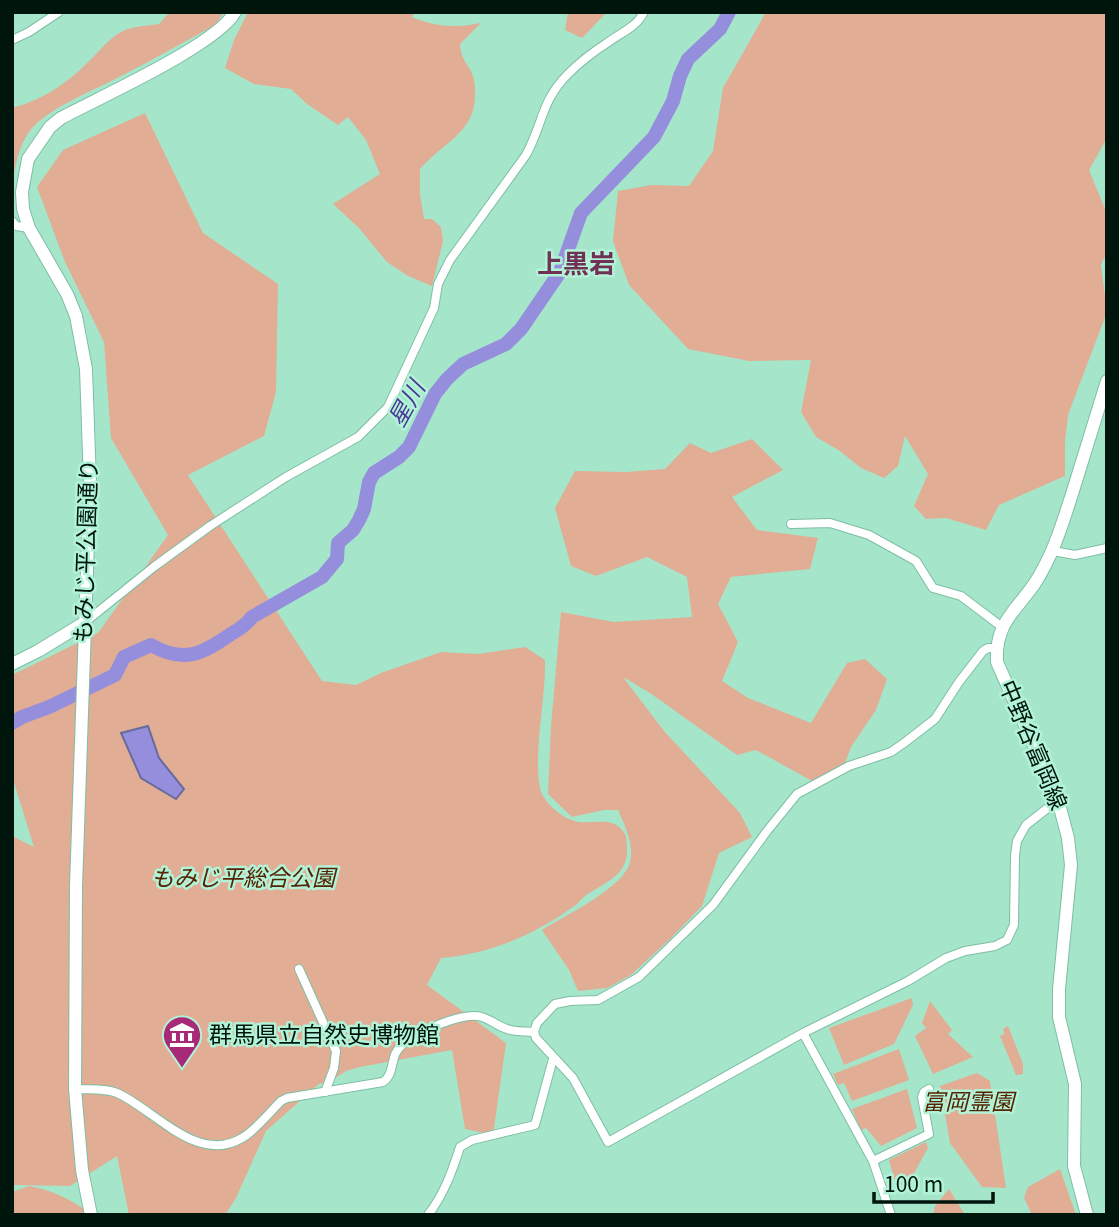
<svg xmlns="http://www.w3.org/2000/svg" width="1119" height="1227" viewBox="0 0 1119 1227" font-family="Georgia,'Noto Sans JP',serif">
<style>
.green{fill:#e1ad94}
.water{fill:#958edd;stroke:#686a9e;stroke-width:2}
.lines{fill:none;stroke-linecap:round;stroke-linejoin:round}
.river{stroke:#958edd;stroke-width:14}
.street-casing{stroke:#7ebea4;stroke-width:10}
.secondary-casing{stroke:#7ebea4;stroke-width:14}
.street{stroke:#fff;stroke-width:8}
.secondary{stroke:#fff;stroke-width:12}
.labels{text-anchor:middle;stroke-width:5;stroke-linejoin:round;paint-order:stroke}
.street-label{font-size:23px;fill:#00150c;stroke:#b2f3d8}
.park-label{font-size:23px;font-style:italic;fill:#562302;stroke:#b2f3d8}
.poi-label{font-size:23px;fill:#00150c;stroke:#b2f3d8;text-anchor:start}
.water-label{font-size:24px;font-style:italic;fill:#4a3894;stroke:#b2f3d8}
.quarter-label{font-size:26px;font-weight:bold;fill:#703154;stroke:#b2f3d8}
</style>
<rect width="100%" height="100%" fill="#a5e6cb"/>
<g class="green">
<path d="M 170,12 L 224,12 L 215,25 C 184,42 152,60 121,76 C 95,90 45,109 29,132 C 18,147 16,166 12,183 L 12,108 C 42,100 67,84 88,62 C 98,53 108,39 121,32 C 132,26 146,26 159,24 Z"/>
<path d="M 248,12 L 415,12 L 412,17 C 434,27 457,28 481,23 L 460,44 C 461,63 471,65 474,80 C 482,131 447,138 420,169 L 420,194 L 424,219 L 432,219 L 441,227 L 443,241 L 432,286 L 408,276 L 387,262 L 359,228 L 333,204 L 380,174 L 366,140 L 348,117 L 338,125 L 307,104 L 291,89 L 254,84 L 225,68 L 234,40 Z"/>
<path d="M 568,12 L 607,12 L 582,38 L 565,30 Z"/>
<path d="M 766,12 L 1107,12 L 1107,138 L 1089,170 L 1107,214 L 1107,252 L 1101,265 L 1107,312 L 1068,415 L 1065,441 L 1065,476 L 999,505 L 986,530 L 946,518 L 926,519 L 914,506 L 928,474 L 905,436 L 898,466 L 884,478 L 861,468 L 840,451 L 816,437 L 801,412 L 811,360 L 749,361 L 688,349 L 629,285 L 613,241 L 618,191 L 651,185 L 689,186 L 713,151 L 723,88 Z"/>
<path d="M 145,113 L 203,233 L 278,284 L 276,392 L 264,436 L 188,475 L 322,681 L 356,685 L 381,673 L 441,652 L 478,654 L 525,647 L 545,660 C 546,699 533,752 540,788 C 543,803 564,820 579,822 C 596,824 616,815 626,836 C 627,840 626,843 627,847 C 629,876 605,882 585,896 C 581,899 578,904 573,907 C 534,935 489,954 441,958 L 427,985 L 506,1043 L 493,1135 L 465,1129 L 452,1050 L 360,1067 L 346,1071 L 329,1082 L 319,1084 L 266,1131 L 236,1198 L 225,1215 L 129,1215 L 117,1156 L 70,1186 L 12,1185 L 12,836 L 34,847 L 12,776 L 12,675 L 98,633 L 168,535 L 111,438 L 104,342 L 65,262 L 37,187 L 63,150 Z"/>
<path d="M 752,439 L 783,470 L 732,497 L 757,530 L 818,538 L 810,569 L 731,577 L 718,604 L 738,642 L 722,681 L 748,698 L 811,723 L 847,663 L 865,659 L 887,679 L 876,710 L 851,747 L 845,763 L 812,781 L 756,750 L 737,755 L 650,693 L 623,677 L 664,731 L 740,813 L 752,837 L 719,853 L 702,906 L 669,940 L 631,975 L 607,988 L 578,991 L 569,970 L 542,930 C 564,916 624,888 630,862 C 634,843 625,826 618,810 L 604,810 L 572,817 L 548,794 L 551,726 L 561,612 L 614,622 L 692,617 L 687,577 L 647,557 L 596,576 L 571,566 L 555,508 L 575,471 L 626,472 L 665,469 L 690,443 L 711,453 Z"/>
<path d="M 912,998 L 913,1005 L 894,1044 L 844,1065 L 829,1028 Z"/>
<path d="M 930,1001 L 952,1030 L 948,1034 L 973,1057 L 933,1074 L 915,1036 L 926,1028 L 922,1023 Z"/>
<path d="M 1008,1026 L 1023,1064 L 1023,1074 L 1016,1075 L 1000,1036 L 1004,1034 L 1003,1029 Z"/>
<path d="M 899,1049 L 909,1080 L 852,1101 L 844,1083 L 838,1085 L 833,1074 Z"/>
<path d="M 977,1073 L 990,1081 L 1006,1188 L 982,1187 L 950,1143 L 940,1086 Z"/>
<path d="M 907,1089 L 917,1128 L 881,1146 L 866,1128 L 861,1130 L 852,1109 Z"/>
<path d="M 926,1142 L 928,1148 L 907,1186 L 897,1189 L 889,1160 Z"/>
<path d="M 1060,1169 L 1076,1215 L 1032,1215 L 1024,1198 L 1028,1187 Z"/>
<path d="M 29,1186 C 50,1190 66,1197 84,1209 L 83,1215 L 12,1215 L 12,1192 Z"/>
<path d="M 949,1189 L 965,1215 L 966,1215 L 933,1215 L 935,1206 Z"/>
</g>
<path class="water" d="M 148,726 L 159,758 L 184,789 L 176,799 L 141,778 L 121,733 Z"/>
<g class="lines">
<path class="river" d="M 12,723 L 22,717 L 49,707 L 115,675 L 124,657 L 151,645 C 184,664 202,654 231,634 C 240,629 246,625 252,617 L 322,577 L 337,559 L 338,543 L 353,530 L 359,520 L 364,509 L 369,482 L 374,473 L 399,457 L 409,447 L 435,394 L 447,379 L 463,364 L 506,344 L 521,329 L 560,272 L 581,213 L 654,137 L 673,101 L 680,76 L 688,59 L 720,29 L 729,12"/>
<g class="street-casing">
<g id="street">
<path d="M 12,40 L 29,32 L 59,12"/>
<path d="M 12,221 L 16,226 L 29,228"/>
<path d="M 791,524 L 830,523 L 869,535 L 916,561 L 933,588 L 961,596 L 1002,627"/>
<path d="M 1053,551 L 1075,555 L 1107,548"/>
<path d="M 84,623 L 155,566 L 210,526 L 286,477 L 358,437 L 388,407 L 434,308 L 438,284 L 450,260 L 526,155 C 543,124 541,101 568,74 C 580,62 593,52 607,43 C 620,33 636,28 644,12"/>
<path d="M 996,648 L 988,648 L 983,651 L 959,682 L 935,719 L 904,743 L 891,752 L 849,766 L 797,794 L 767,831 L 713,905 L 639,977 L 598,1000 L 570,1001 L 555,1004 L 537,1023 L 534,1032 L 536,1038 L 573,1078 L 608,1142 L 803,1033 L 908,981 L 946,958 L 965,951 L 995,946 L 1007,940 L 1014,925 L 1015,855 L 1017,841 L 1026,825 L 1058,800"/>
<path d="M 299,969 L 336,1051 L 334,1068 L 325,1092"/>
<path d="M 803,1033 L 873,1161 L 891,1215"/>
<path d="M 75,1089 C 88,1090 105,1088 117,1093 C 154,1109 197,1165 242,1138 C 256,1130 269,1113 281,1101 L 287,1098 L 383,1082 C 396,1073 389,1055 402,1045 C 417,1032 463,1011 482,1017 C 491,1020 498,1026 507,1029 C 515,1032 525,1031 534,1032"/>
<path d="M 873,1161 L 929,1134 L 922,1097 L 924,1092 L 929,1089"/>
<path d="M 428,1215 C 444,1194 452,1172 460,1147 L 472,1140 L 535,1125 L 553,1059"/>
</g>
</g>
<g class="secondary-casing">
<g id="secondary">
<path d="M 12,664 L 38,651 L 84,623"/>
<path d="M 91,1215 L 82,1170 L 75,1089 L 76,886 L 90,483 L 86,369 L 76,316 L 67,294 L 29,228 L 23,209 L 22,192 L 28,159 L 50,127 L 61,118 C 98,98 217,45 235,12"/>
<path d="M 1087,1215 L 1074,1166 L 1075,1084 L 1059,1017 L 1059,989 L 1071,865 L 1068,838 L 1058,800 L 997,662 C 995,623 1015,612 1035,583 C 1053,555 1062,525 1072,494 C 1084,456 1095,419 1107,381"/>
</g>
</g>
<use href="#street" class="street"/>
<use href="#secondary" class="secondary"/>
</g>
<defs>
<g id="museum-pin" transform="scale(2.0125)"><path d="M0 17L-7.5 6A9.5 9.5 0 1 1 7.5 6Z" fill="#a82978" stroke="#b2f3d8"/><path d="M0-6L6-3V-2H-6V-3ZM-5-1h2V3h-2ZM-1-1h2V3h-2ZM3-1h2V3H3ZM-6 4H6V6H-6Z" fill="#fff"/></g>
</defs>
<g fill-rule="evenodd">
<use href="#museum-pin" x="182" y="1035"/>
</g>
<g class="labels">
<g class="street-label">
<text transform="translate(86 551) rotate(-88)" y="8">もみじ平公園通り</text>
<text transform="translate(1033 745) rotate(67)" y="8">中野谷富岡線</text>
</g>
<g class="park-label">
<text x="243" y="886">もみじ平総合公園</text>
<text x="968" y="1110">富岡霊園</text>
</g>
<g class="poi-label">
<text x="209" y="1043">群馬県立自然史博物館</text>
</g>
<g class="water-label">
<text transform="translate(407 404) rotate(-61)" y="8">星川</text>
</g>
<g class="quarter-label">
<text x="576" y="273">上黒岩</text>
</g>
</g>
<rect width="1119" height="1227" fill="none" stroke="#00150c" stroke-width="28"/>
<path d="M874 1192v10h119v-10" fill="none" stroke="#00150c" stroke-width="3.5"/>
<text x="884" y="1192" font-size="21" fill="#00150c" stroke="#b2f3d8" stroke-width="5" paint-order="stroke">100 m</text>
</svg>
